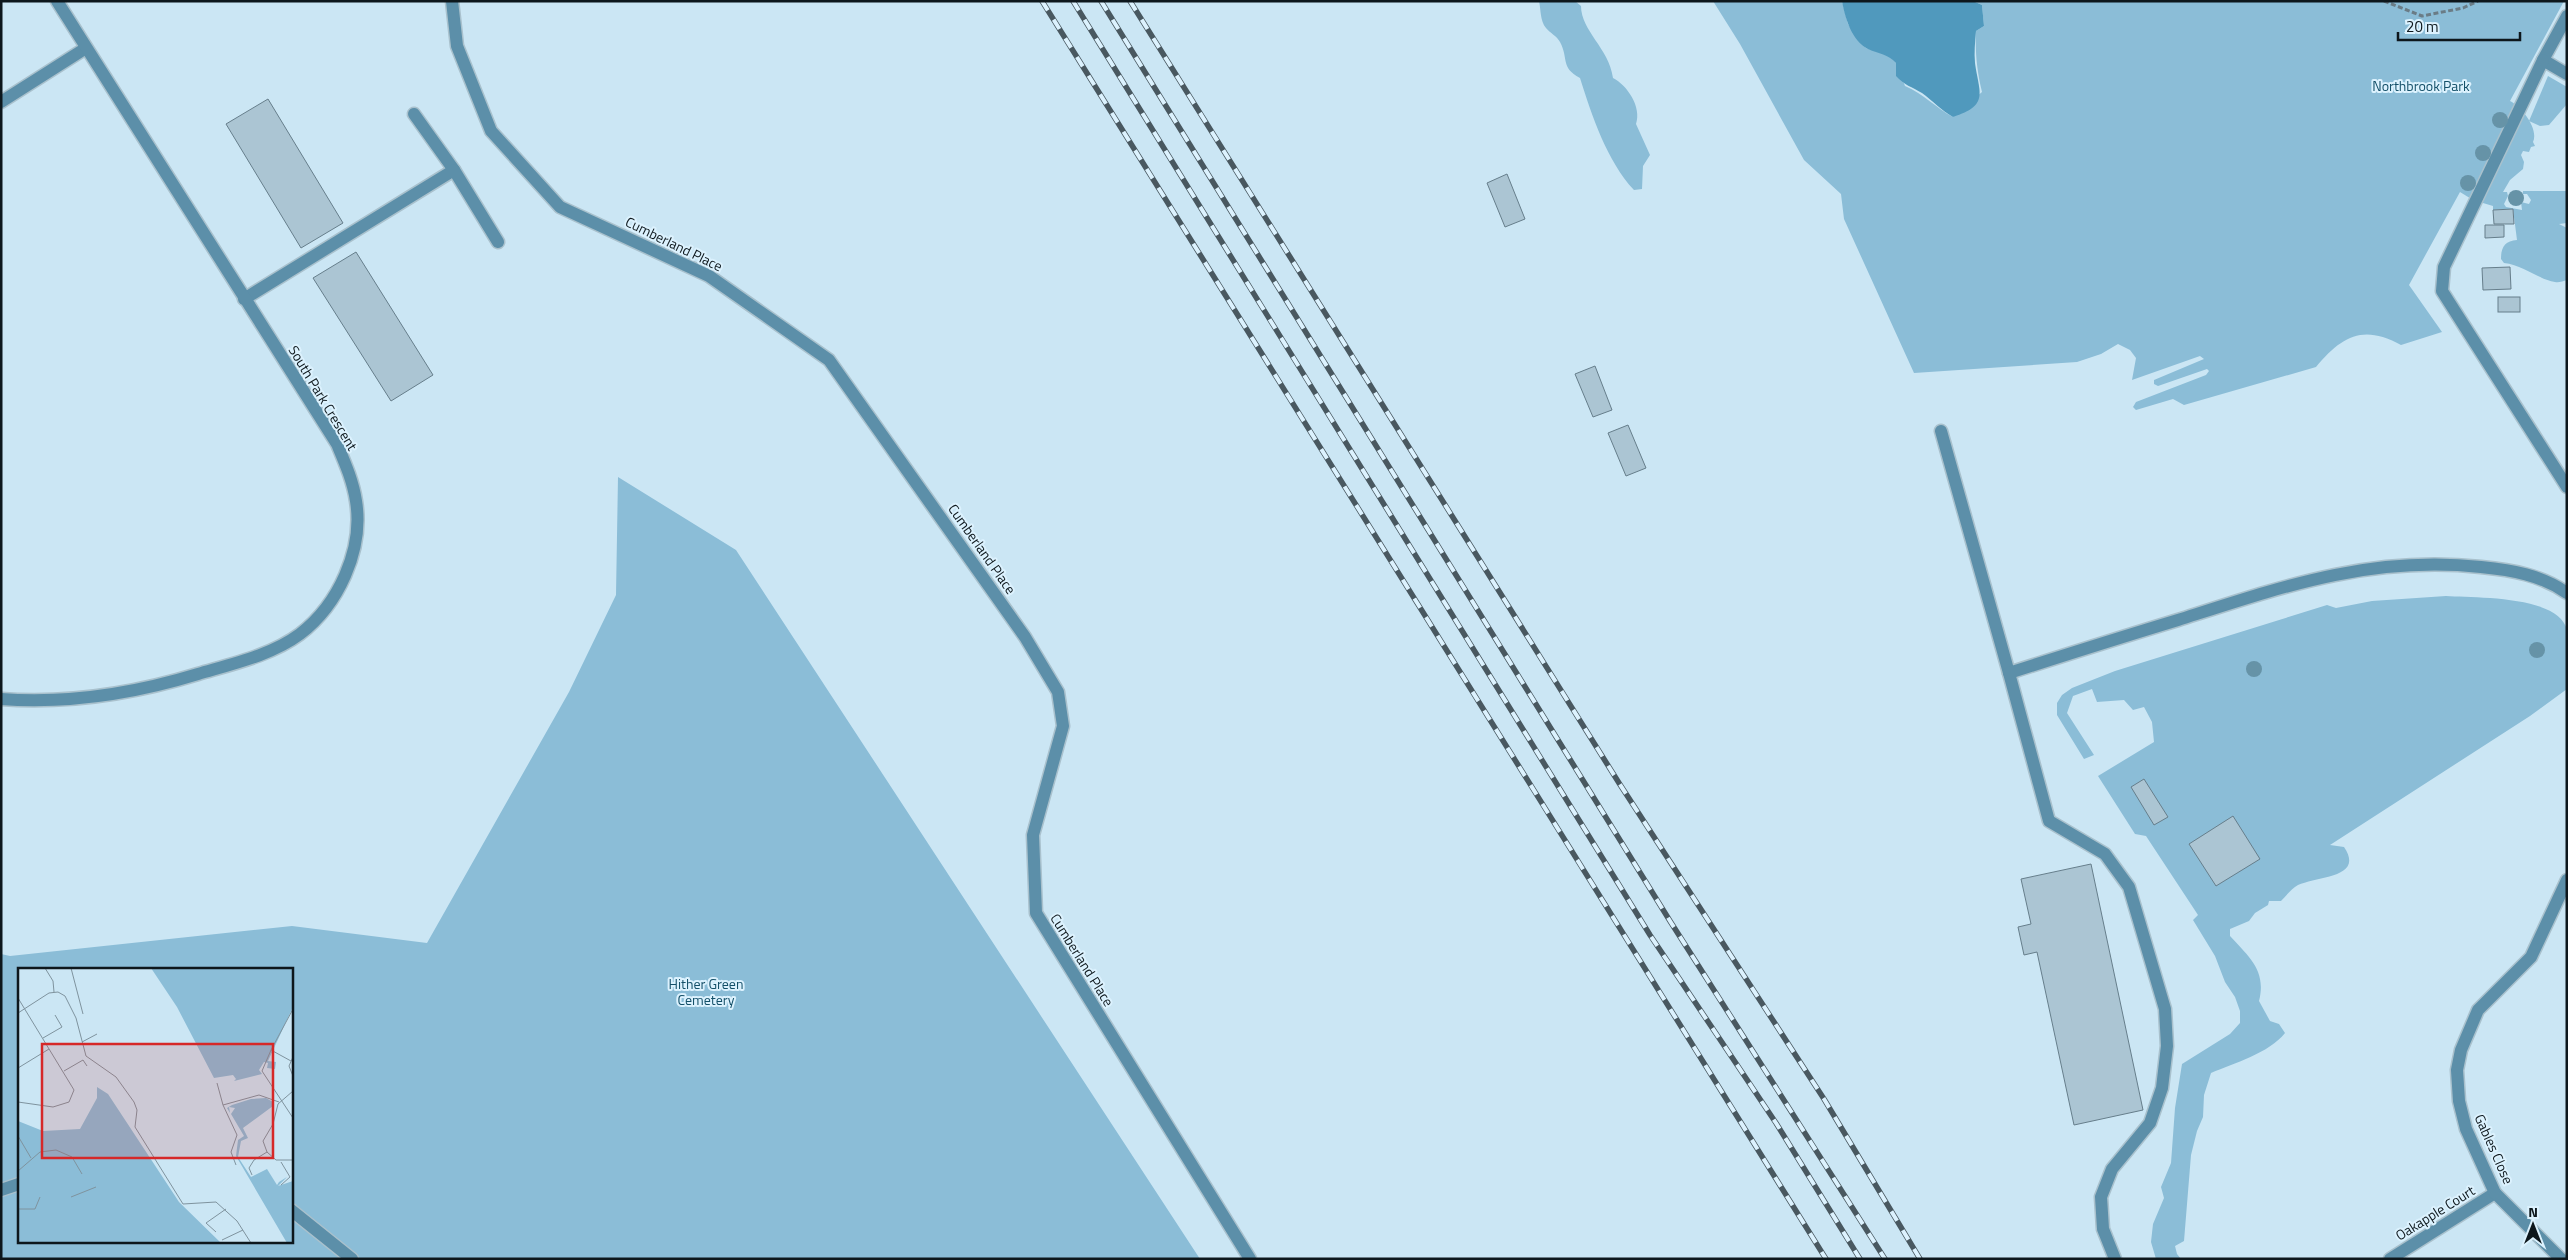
<svg xmlns="http://www.w3.org/2000/svg" width="2568" height="1260" viewBox="0 0 2568 1260" font-family="'Titillium Web',sans-serif">
<style>
.green{fill:#8bbdd7;fill-rule:evenodd}
.water{fill:#5099bd}
.building{fill:#abc5d3;stroke:#667e8b}
.lines{fill:none;stroke-linecap:round;stroke-linejoin:round}
.service-casing{stroke:#a9c1cd;stroke-width:15}
.minor-casing{stroke:#a9c1cd;stroke-width:15}
.path{stroke:#6a7c86;stroke-width:3;stroke-dasharray:5 2.5;stroke-linecap:butt}
.service{stroke:#5c8fa9;stroke-width:12}
.minor{stroke:#5c8fa9;stroke-width:12}
.rail-casing{stroke:#495860;stroke-width:5.5}
.rail{stroke:#dcf2fe;stroke-width:4;stroke-dasharray:11;stroke-linecap:butt}
.tree{fill:#6693a7}
.labels{text-anchor:middle;stroke-width:4;stroke-linejoin:round;paint-order:stroke}
.park-label{font-size:14px;fill:#134f68;stroke:#dcf2fe}
.street-label{font-size:14px;fill:#0d171c;stroke:#dcf2fe}
.inset-road{fill:none;stroke:#7f939e;stroke-width:1}
.view{fill:#d62828;fill-opacity:0.15;stroke:#d62828;stroke-width:2.5}
.inset-edge{fill:none;stroke:#0d171c;stroke-width:2.5}
</style>
<rect width="100%" height="100%" fill="#cbe6f4"/>
<g class="green">
<path d="M 1539,1 L 1575,1 L 1581,6 C 1581,31 1609,48 1613,78 C 1627,85 1642,107 1636,124 L 1650,155 L 1643,166 L 1642,189 L 1634,190 C 1607,161 1592,116 1580,78 C 1560,67 1569,59 1560,42 C 1557,36 1550,33 1546,28 C 1540,21 1541,10 1539,1 Z"/>
<path d="M 1713,1 L 1842,1 L 1848,24 L 1856,37 L 1866,48 L 1890,56 L 1896,63 L 1905,86 C 1924,94 1936,108 1953,117 L 1982,92 C 1977,71 1975,53 1976,31 L 1984,26 L 1982,5 L 1973,1 L 2564,1 L 2510,101 C 2522,107 2539,129 2533,142 L 2535,146 L 2531,147 L 2529,152 L 2523,151 L 2521,155 L 2524,162 L 2523,169 L 2510,180 L 2503,192 L 2507,192 L 2508,196 L 2504,204 L 2506,207 L 2522,210 L 2521,202 L 2529,204 L 2531,200 L 2527,194 L 2523,194 L 2523,191 L 2567,191 L 2567,223 L 2559,224 L 2567,228 L 2567,280 C 2563,281 2559,283 2555,282 C 2538,279 2523,265 2504,263 L 2501,259 C 2501,247 2505,241 2517,240 L 2513,209 L 2493,210 L 2493,206 L 2473,200 L 2460,192 L 2409,285 L 2442,332 L 2401,345 C 2363,324 2342,336 2316,367 L 2184,405 L 2173,399 L 2136,410 L 2133,407 L 2136,402 L 2206,375 L 2209,371 L 2207,369 L 2158,386 L 2154,384 L 2154,380 L 2204,359 L 2200,356 L 2132,380 L 2136,358 L 2130,350 L 2118,344 L 2101,354 L 2077,362 L 1914,373 L 1844,219 L 1841,194 L 1804,160 L 1740,44 Z"/>
<path d="M 2548,76 L 2567,87 L 2567,104 L 2549,125 L 2540,126 L 2529,121 Z"/>
<path d="M 618,477 L 736,550 L 1200,1259 L 1,1259 L 1,954 L 10,956 L 292,926 L 427,943 L 569,692 L 616,595 ZM 19,969 L 291,969 L 291,1241 L 19,1241 Z"/>
<path d="M 2446,596 C 2474,598 2559,595 2567,630 C 2568,648 2567,671 2567,689 L 2530,716 L 2330,845 L 2344,847 C 2365,878 2317,876 2298,885 C 2292,888 2286,896 2281,901 L 2269,901 L 2268,905 L 2255,913 L 2249,921 L 2230,929 L 2230,936 C 2248,956 2267,970 2259,1001 L 2270,1021 L 2279,1024 L 2285,1033 C 2269,1053 2235,1063 2211,1073 L 2204,1095 L 2203,1117 L 2197,1131 L 2191,1155 L 2184,1241 L 2175,1246 L 2177,1254 L 2181,1259 L 2156,1259 L 2151,1242 L 2153,1224 L 2164,1198 L 2161,1187 L 2171,1163 L 2175,1108 L 2182,1064 L 2230,1034 L 2240,1023 L 2240,1011 L 2235,997 L 2225,982 L 2215,956 L 2193,920 L 2198,915 L 2146,836 L 2135,834 L 2098,776 L 2154,742 L 2152,722 L 2144,707 L 2133,710 L 2124,700 L 2097,702 L 2092,689 L 2073,696 L 2067,713 L 2094,755 L 2084,759 L 2057,715 L 2057,703 L 2062,695 L 2072,688 L 2115,671 L 2327,605 L 2336,608 L 2372,601 Z"/>
</g>
<path class="water" d="M 1842,1 L 1973,1 L 1982,5 L 1984,26 L 1976,31 C 1975,42 1974,53 1975,63 C 1979,93 1990,105 1953,117 C 1941,110 1933,101 1922,93 C 1912,87 1904,85 1896,76 L 1896,63 C 1888,54 1879,54 1868,49 C 1852,41 1845,18 1842,1 Z"/>
<g class="building">
<path d="M 268,99 L 343,223 L 301,248 L 226,124 Z"/>
<path d="M 1507,174 L 1525,219 L 1505,227 L 1487,183 Z"/>
<path d="M 2513,209 L 2514,224 L 2494,224 L 2493,210 Z"/>
<path d="M 2485,225 L 2504,225 L 2504,237 L 2485,238 Z"/>
<path d="M 356,252 L 433,375 L 391,401 L 313,278 Z"/>
<path d="M 2510,267 L 2511,289 L 2483,290 L 2482,268 Z"/>
<rect x="2498" y="297" width="22" height="15"/>
<path d="M 1595,366 L 1612,410 L 1593,417 L 1575,374 Z"/>
<path d="M 1628,425 L 1646,468 L 1626,476 L 1608,433 Z"/>
<path d="M 2144,779 L 2168,817 L 2154,825 L 2131,787 Z"/>
<path d="M 2233,816 L 2260,859 L 2216,886 L 2189,844 Z"/>
<path d="M 2091,864 L 2143,1110 L 2074,1125 L 2037,952 L 2024,955 L 2018,927 L 2031,924 L 2021,879 Z"/>
</g>
<g class="lines">
<g class="service-casing">
<g id="service">
<path d="M 2567,16 L 2543,60 L 2567,74"/>
<path d="M 2543,60 L 2444,267 L 2442,291 L 2567,487"/>
<path d="M 414,114 L 454,170"/>
<path d="M 244,299 L 454,170 L 498,242"/>
<path d="M 1941,431 L 2009,673"/>
<path d="M 1,1190 L 19,1184"/>
<path d="M 291,1210 L 352,1259"/>
<path d="M 2115,1259 L 2103,1229 L 2101,1197 L 2112,1169 L 2150,1123 L 2162,1088 L 2167,1046 L 2165,1009 L 2129,887 L 2105,854 L 2049,821 L 2009,673 C 2065,655 2122,637 2178,620 C 2281,587 2371,555 2481,567 C 2512,570 2541,575 2567,593"/>
</g>
</g>
<g class="minor-casing">
<g id="minor">
<path d="M 452,1 L 457,46 L 491,131 L 560,207 L 709,276 L 829,360 L 1025,637 L 1058,692 L 1063,726 L 1033,835 L 1036,913 L 1250,1259"/>
<path d="M 1,102 L 86,48"/>
<path d="M 1,699 C 70,704 133,694 198,674 C 232,664 272,655 300,634 C 338,605 364,550 356,501 C 353,481 345,463 337,444 L 57,1"/>
<path d="M 2390,1259 L 2495,1193"/>
<path d="M 2561,1259 L 2495,1193 L 2466,1129 L 2459,1101 L 2457,1070 L 2461,1050 L 2478,1010 L 2531,957 L 2567,880"/>
</g>
</g>
<path class="path" d="M 2384,1 L 2422,16 L 2463,8 L 2478,1"/>
<use href="#service" class="service"/>
<use href="#minor" class="minor"/>
<g class="rail-casing">
<g id="rail">
<path d="M 1042,1 L 1826,1259"/>
<path d="M 1073,1 L 1650,935 L 1776,1123 L 1860,1259"/>
<path d="M 1101,1 L 1670,921 L 1885,1259"/>
<path d="M 1130,1 L 1619,783 L 1824,1099 L 1920,1259"/>
</g>
</g>
<use href="#rail" class="rail"/>
</g>
<g class="tree">
<circle cx="2500" cy="120" r="8"/>
<circle cx="2483" cy="153" r="8"/>
<circle cx="2468" cy="183" r="8"/>
<circle cx="2516" cy="198" r="8"/>
<circle cx="2537" cy="650" r="8"/>
<circle cx="2254" cy="669" r="8"/>
</g>
<g class="labels">
<g class="park-label">
<text x="2421" y="91">Northbrook Park</text>
<text x="706" y="989">Hither Green<tspan x="706" dy="16">Cemetery</tspan></text>
</g>
<g class="street-label">
<text transform="translate(674 244) rotate(26)" y="5">Cumberland Place</text>
<text transform="translate(323 398) rotate(59)" y="5">South Park Crescent</text>
<text transform="translate(982 549) rotate(55)" y="5">Cumberland Place</text>
<text transform="translate(1082 960) rotate(58)" y="5">Cumberland Place</text>
<text transform="translate(2494 1149) rotate(66)" y="5">Gables Close</text>
<text transform="translate(2435 1213) rotate(-32)" y="5">Oakapple Court</text>
</g>
</g>
<g transform="translate(18 968)">
<rect width="275" height="275" fill="#cbe6f4"/>
<path d="M 133,0 L 275,0 L 275,39 L 250,93 L 258,94 L 257,101 L 249,100 L 250,95 L 246,94 L 241,102 L 244,106 L 216,113 L 218,111 L 215,107 L 196,110 L 159,39 ZM 79,119 L 90,126 L 161,234 L 203,275 L 0,275 L 0,153 L 25,163 L 62,161 L 79,130 ZM 248,130 L 255,134 L 255,138 L 225,160 L 230,170 L 223,173 L 220,189 L 233,209 L 249,201 L 259,217 L 261,214 L 269,209 L 260,218 L 275,213 L 275,275 L 269,275 L 218,188 L 220,172 L 226,168 L 213,146 L 217,140 L 211,139 L 212,145 L 209,140 L 214,137 L 233,131 Z" fill="#8bbdd7"/>
<path class="inset-road" d="M 27,0 L 35,13 L 36,24M 53,0 L 65,46M 0,30 L 56,122 L 51,134 L 35,139 L 0,134M 0,45 L 31,25 L 40,24 L 47,28 L 58,50 L 68,88 L 98,109 L 116,134 L 119,142 L 117,159 L 165,236 L 198,234 L 219,253 L 233,275M 25,70 L 44,59 L 37,47M 64,74 L 79,66M 253,82 L 244,103 L 275,150M 275,89 L 271,98 L 275,108M 273,93 L 253,82 L 275,41M 0,100 L 31,81M 46,103 L 65,92 L 69,98M 199,115 L 205,137M 275,123 L 260,136 L 255,156 L 245,173 L 249,184 L 258,192 L 275,192M 0,168 L 13,190M 218,197 L 213,184 L 219,167 L 205,137 L 241,127 L 261,134M 0,203 L 22,184 L 38,182 L 54,189 L 64,206M 234,207 L 231,200 L 236,192 L 249,184M 263,217 L 272,209 L 263,194M 53,229 L 78,219M 0,241 L 17,241 L 22,229M 198,264 L 188,255 L 208,241M 204,272 L 225,262"/>
<path class="view" d="M 24,76 L 255,76 L 255,190 L 24,190 Z"/>
<rect width="275" height="275" class="inset-edge"/>
</g>
<rect width="2568" height="1260" fill="none" stroke="#0d171c" stroke-width="5"/>
<g transform="translate(2533 1225)" stroke="#dcf2fe" stroke-width="4" paint-order="stroke">
<path d="M0-4L9 19L0 12L-9 19Z" fill="#0d171c"/>
<text y="-8" font-size="14" font-weight="bold" text-anchor="middle" fill="#0d171c">N</text>
</g>
<path d="M2398 32v8h122v-8" fill="none" stroke="#0d171c" stroke-width="2.5"/>
<text x="2406" y="32" font-size="15" fill="#0d171c" stroke="#dcf2fe" stroke-width="4" paint-order="stroke">20 m</text>
</svg>
